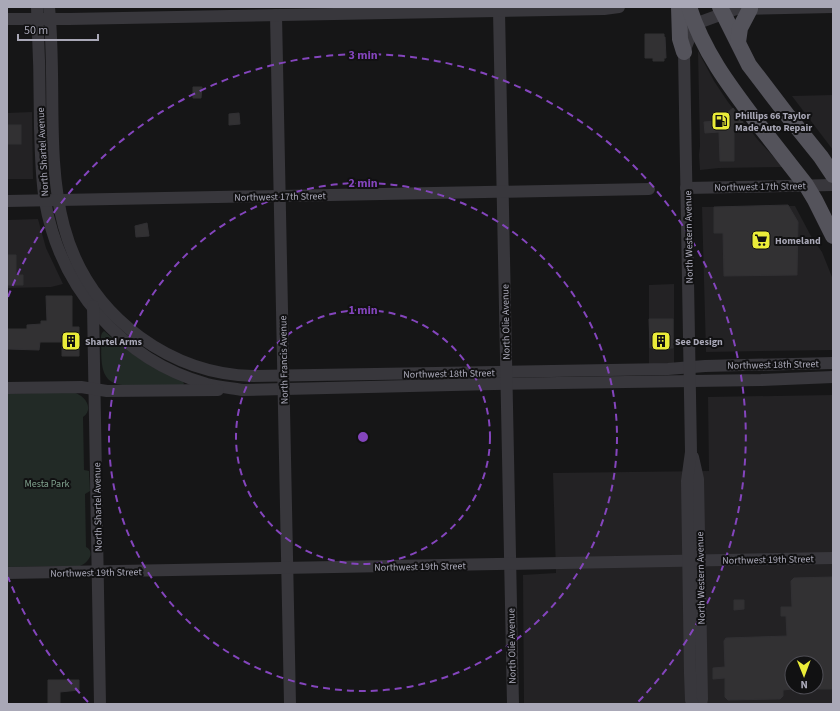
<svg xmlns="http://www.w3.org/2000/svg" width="840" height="711" viewBox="0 0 840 711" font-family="'Source Sans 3',sans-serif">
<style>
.built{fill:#232224;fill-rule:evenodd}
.green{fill:#222a26}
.building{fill:#323133;stroke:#313033}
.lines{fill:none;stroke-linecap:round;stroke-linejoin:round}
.minor{stroke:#38373c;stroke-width:12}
.major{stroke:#54535b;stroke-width:16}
.ring{fill:none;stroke:#8445bd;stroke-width:2;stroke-dasharray:7 5}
.labels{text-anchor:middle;stroke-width:4;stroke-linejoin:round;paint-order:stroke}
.poi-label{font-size:10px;font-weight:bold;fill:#a9a8b7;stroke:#111112;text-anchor:start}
.street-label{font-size:10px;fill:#a9a8b7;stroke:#111112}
.park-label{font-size:10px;fill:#80a28e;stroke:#111112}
.centre{fill:#8445bd;stroke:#111112;stroke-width:2}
.ring-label{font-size:12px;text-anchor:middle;font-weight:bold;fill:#8445bd;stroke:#111112;stroke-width:4;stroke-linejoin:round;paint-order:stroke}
</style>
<rect width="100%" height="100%" fill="#161617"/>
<g class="built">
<path d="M 698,51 L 714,81 L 728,102 L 758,140 L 783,167 L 719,168 L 700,170 L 699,155 L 700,146 Z"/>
<path d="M 833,95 L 833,150 L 792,96 Z"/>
<path d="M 32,112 L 33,179 L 7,179 L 7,113 Z"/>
<path d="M 795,206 L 812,238 L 822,252 L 832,277 L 833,283 L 833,350 L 706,352 L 702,207 Z"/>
<path d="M 38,219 L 46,248 L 63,284 L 51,287 L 7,288 L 7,220 Z"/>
<path d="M 674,284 L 674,364 L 649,365 L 649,285 Z"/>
<path d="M 833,395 L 833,704 L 524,704 L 523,575 L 556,573 L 553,473 L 709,471 L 708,397 ZM 792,663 L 816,663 L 816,687 L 792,687 Z"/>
</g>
<g class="green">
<path d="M 104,331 C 128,352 153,370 183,381 L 184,384 L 182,386 L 122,385 C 97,383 102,355 101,336 L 102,333 Z"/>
<path d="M 73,392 C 84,395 95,408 83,417 L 84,470 L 89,471 L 90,491 L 85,494 L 86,547 C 96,552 88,563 80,566 L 7,567 L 7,394 Z"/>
</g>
<g class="building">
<path d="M 645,34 L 664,34 L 664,37 L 665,37 L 666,58 L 664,58 L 664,61 L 653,61 L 653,58 L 645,58 Z"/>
<path d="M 193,87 L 202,87 L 201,98 L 193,98 Z"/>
<path d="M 733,108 L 743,122 L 734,129 L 734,161 L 720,161 L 719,132 L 705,133 L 704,122 L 717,121 Z"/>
<path d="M 239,113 L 240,124 L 229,125 L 229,114 Z"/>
<rect x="7" y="125" width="14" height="19"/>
<path d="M 788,205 L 798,222 L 797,275 L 724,276 L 723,233 L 714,233 L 714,207 Z"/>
<path d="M 147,223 L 149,236 L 136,237 L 135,226 Z"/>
<path d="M 7,255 L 16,255 L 16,275 L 23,275 L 23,285 L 7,285 Z"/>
<path d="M 46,296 L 72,296 L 72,327 L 79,327 L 79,356 L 62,356 L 62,342 L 40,342 L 39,350 L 7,349 L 7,329 L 27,329 L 27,325 L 41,324 L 41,321 L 47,321 Z"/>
<path d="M 649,319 L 673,319 L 673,348 L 650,348 Z"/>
<path d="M 833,577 L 833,689 L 816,689 L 816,663 L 792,663 L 792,689 L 783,690 L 783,696 L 780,699 L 728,700 L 725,697 L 725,678 L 713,679 L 713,668 L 725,667 L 724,641 L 726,638 L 787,636 L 786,616 L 781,616 L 781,607 L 792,607 L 791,581 L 794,578 Z"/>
<path d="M 734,600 L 744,600 L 744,609 L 734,610 Z"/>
<path d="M 48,680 L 79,680 L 79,690 L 60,692 L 60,704 L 48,704 Z"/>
</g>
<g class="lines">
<g class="minor">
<path d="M 37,7 C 39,47 40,88 40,128 C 41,153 41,177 45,201 C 60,288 122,360 207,384 C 219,387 231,388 243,390 L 494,384 L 761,380 L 833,377"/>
<path d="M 49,7 C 61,127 26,254 140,337 C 173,361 211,375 253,376 L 668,369 L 705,366 L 833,363"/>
<path d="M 499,11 L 513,704"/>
<path d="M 276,15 L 290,704"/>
<path d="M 7,19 L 69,19 L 604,9 L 619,7"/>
<path d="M 686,188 L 833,185"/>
<path d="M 7,201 L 649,189"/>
<path d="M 93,306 L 100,704"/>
<path d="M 7,388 L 81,387 L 107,391 L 218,390"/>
<path d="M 693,457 L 698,479 L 702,699 L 701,704"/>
<path d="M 7,573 L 833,558"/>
<path d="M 693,704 L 691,700 L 690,673 L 687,481 L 691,452 L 684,52 L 695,24 L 736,9 L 833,7"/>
</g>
<g class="major">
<path d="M 679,7 L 680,39 L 684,52"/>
<path d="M 689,7 C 703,52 731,88 759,125 C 775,145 790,165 806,185 L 815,200 L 833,236"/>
<path d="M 720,7 L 749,65 L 788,116 L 821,157 L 833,175"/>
<path d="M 738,42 L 740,28 L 750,9"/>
</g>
</g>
<g class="ring">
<circle cx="363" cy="437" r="127"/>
<circle cx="363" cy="437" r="254"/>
<path d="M88 702A382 382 0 0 1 8 577M8 297A382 382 0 1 1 638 702"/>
</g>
<defs>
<g id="fuel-square" transform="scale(1)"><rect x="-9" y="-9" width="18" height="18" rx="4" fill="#eaec39" stroke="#111112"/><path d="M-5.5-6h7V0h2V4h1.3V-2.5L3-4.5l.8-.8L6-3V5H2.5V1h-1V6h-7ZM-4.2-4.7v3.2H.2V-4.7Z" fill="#111"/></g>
<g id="supermarket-square" transform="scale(1)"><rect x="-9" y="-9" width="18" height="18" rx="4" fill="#eaec39" stroke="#111112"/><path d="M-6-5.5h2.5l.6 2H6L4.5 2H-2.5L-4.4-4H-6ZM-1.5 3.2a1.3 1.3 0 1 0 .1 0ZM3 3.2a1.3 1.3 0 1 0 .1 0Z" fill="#111"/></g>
<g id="building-square" transform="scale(1)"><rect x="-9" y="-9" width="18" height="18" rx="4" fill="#eaec39" stroke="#111112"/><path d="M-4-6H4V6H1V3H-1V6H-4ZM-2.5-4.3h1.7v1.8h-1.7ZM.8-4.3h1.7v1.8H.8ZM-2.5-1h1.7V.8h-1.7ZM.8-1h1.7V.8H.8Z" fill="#111"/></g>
</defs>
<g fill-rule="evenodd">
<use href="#fuel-square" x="721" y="121"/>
<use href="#supermarket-square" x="761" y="240"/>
<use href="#building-square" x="71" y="341"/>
<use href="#building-square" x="661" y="341"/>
</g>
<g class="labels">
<g class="poi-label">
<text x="735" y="119">Phillips 66 Taylor<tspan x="735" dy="12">Made Auto Repair</tspan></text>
<text x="775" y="244">Homeland</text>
<text x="85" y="345">Shartel Arms</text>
<text x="675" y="345">See Design</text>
</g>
<g class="street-label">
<text transform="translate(42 152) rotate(-93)" y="4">North Shartel Avenue</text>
<text transform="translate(760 186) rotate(-1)" y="4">Northwest 17th Street</text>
<text transform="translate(280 196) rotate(-1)" y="4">Northwest 17th Street</text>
<text transform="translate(688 237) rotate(-91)" y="4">North Western Avenue</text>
<text transform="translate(505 322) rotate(-91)" y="4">North Olie Avenue</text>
<text transform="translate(283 360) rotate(-91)" y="4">North Francis Avenue</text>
<text transform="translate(773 364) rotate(-1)" y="4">Northwest 18th Street</text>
<text transform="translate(449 373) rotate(-1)" y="4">Northwest 18th Street</text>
<text transform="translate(97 507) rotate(-91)" y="4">North Shartel Avenue</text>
<text transform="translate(768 559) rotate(-1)" y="4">Northwest 19th Street</text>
<text transform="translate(420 566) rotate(-1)" y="4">Northwest 19th Street</text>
<text transform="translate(96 572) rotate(-1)" y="4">Northwest 19th Street</text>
<text transform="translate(700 578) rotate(-91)" y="4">North Western Avenue</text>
<text transform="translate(511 646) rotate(-91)" y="4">North Olie Avenue</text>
</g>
<g class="park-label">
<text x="47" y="487">Mesta Park</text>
</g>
</g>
<circle cx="363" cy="437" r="6" class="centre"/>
<g class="ring-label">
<text x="363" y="59">3 min</text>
<text x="363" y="187">2 min</text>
<text x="363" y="314">1 min</text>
</g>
<rect width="840" height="711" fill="none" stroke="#a9a8b7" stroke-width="16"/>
<g transform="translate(804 675) rotate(179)"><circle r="19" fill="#111112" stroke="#4e4d54"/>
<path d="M0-3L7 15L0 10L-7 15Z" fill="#eaec39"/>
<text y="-6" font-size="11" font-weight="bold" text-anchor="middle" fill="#a9a8b7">N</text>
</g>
<path d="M18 34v6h80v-6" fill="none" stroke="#a9a8b7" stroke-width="2"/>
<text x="24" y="34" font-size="12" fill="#a9a8b7" stroke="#111112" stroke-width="3" paint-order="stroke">50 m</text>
</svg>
